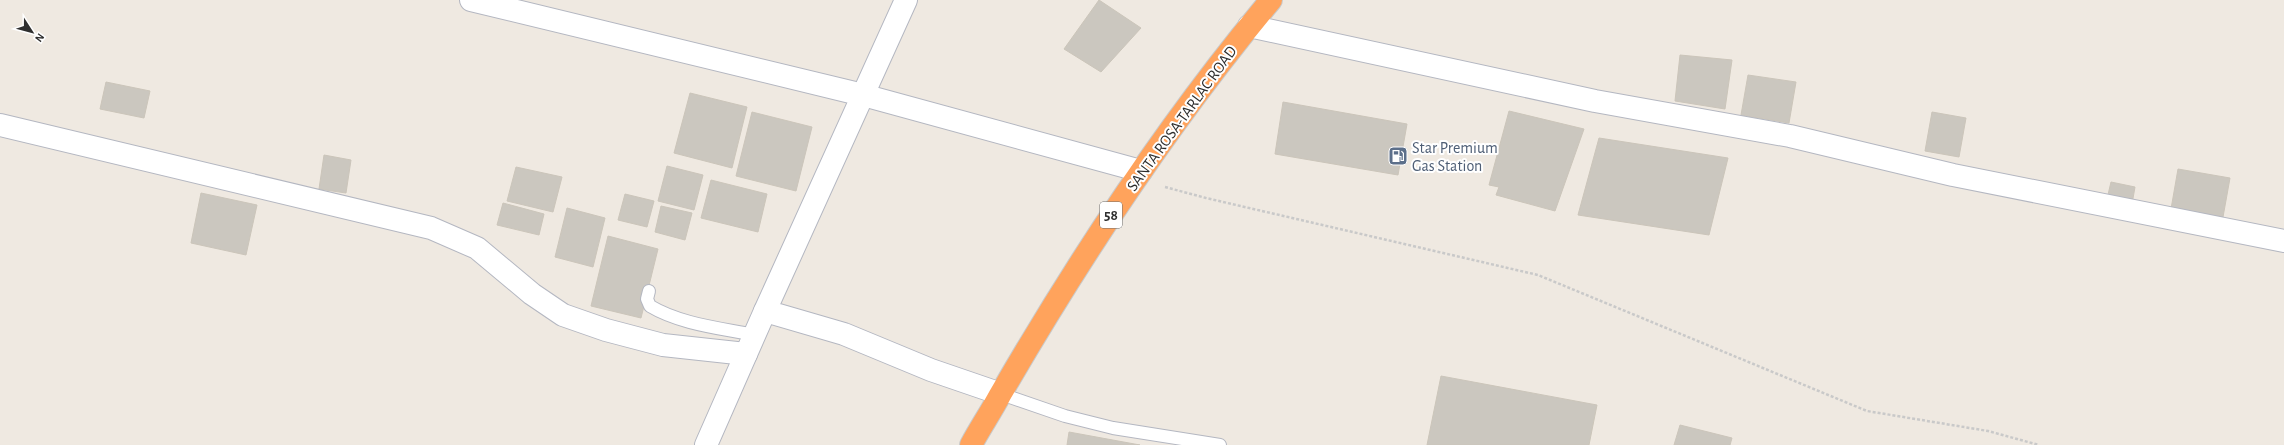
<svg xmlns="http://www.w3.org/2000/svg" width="2284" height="445" viewBox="0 0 2284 445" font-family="'Alegreya Sans',sans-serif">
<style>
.building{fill:#cbc7bf;stroke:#cbc5ba}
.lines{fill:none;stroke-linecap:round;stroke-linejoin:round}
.lane-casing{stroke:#b4b7c1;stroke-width:14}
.street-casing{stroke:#b4b7c1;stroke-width:24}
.secondary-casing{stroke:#b4b7c1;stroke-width:24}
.highway-casing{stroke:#c9c9c9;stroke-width:24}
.path{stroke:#c9c9c9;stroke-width:2.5;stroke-dasharray:3 2;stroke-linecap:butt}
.lane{stroke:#fff;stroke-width:12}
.street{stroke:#fff;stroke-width:22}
.secondary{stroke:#fff;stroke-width:22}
.highway{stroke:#ffa35c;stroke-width:22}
.labels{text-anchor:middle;stroke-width:4;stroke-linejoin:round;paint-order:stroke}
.shield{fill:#fff;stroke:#6d6d6d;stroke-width:1}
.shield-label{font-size:15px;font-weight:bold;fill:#2e2e2e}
.street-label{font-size:16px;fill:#2e2e2e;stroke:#fff}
.service-label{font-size:16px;fill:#4e5e75;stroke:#fff;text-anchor:start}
</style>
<rect width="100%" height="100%" fill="#efe9e1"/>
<g class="building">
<path d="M 1099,0 L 1141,28 L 1101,72 L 1064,49 Z"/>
<path d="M 1680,55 L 1732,60 L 1725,109 L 1675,101 Z"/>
<path d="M 1748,75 L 1796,82 L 1789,123 L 1741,115 Z"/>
<path d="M 106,82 L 150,91 L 144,118 L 100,109 Z"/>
<path d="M 690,93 L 747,107 L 732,168 L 674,153 Z"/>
<path d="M 1283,102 L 1407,124 L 1398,175 L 1275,154 Z"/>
<path d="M 1509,111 L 1584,129 L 1555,211 L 1496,195 L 1499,187 L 1489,185 Z"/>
<path d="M 752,112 L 812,127 L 796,191 L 736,176 Z"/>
<path d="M 1932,112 L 1966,118 L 1959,157 L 1925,151 Z"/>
<path d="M 1599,138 L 1728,158 L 1709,235 L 1578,215 Z"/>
<path d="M 324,155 L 351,160 L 346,193 L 319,189 Z"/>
<path d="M 667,166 L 703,175 L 694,210 L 658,201 Z"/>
<path d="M 516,167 L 562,177 L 553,212 L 507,201 Z"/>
<path d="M 2178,169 L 2230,178 L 2223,217 L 2171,209 Z"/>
<path d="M 711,180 L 767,194 L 758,232 L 701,218 Z"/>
<path d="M 2111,182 L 2135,187 L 2132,204 L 2107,199 Z"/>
<path d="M 201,193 L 257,205 L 246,255 L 191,243 Z"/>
<path d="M 625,194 L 654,201 L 647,227 L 618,220 Z"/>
<path d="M 503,203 L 544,214 L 539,235 L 497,225 Z"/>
<path d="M 661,206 L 692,213 L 685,240 L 655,232 Z"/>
<path d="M 567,208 L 605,218 L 593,267 L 555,257 Z"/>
<path d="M 608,236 L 658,249 L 641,318 L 591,306 Z"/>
<path d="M 1441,376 L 1597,405 L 1589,445 L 1427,445 Z"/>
<path d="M 1680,425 L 1732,438 L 1730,445 L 1674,445 Z"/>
<path d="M 1069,432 L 1140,445 L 1067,445 Z"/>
</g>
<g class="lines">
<g class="lane-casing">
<g id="lane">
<path d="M 649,291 L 647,299 L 650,306 C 680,324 720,328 754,335"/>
<path d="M 1001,394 L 1065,416 L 1113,428 L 1220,445"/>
</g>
</g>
<g class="street-casing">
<g id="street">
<path d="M 471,0 L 863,95 L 1141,171"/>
<path d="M 1249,26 L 1595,101 L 1790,136 L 1953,175 L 2284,241"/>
<path d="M 0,125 L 431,228 L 477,248 L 532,294 L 563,315 L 606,330 L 663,345 L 746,354"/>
</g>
</g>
<g class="secondary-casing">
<g id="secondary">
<path d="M 906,0 L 765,311 L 844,334 L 931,370 L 1001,394"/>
<path d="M 706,445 L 765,311"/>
</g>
</g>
<g class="highway-casing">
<path id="highway" d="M 971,445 C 980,428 991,412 1000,395 C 1080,257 1168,123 1271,0"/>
</g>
<path class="path" d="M 1165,187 L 1206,198 L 1538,275 L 1867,411 L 1988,431 L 2039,445"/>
<use href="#lane" class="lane"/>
<use href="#street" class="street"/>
<use href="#secondary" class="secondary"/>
<use href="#highway" class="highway"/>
</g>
<defs>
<g id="fuel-square" transform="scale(1)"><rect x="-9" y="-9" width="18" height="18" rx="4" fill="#5c6f8a" stroke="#fff"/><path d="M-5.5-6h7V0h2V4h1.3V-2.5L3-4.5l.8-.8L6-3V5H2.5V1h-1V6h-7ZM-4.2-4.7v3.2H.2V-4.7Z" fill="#fff"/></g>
</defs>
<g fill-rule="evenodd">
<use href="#fuel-square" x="1398" y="156"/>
</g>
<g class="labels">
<rect class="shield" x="1100" y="202" width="22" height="26" rx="3"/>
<g class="shield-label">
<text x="1111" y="220">58</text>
</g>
<g class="street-label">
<text transform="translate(1181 118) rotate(-54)" y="6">SANTA ROSA-TARLAC ROAD</text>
</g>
<g class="service-label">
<text x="1412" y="153">Star Premium<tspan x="1412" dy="18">Gas Station</tspan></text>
</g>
</g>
<g transform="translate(32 32) rotate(126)" stroke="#ffffff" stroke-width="3" paint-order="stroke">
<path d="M0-3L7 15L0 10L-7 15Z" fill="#2e2e2e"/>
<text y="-6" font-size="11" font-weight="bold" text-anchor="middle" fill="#2e2e2e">N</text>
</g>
</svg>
